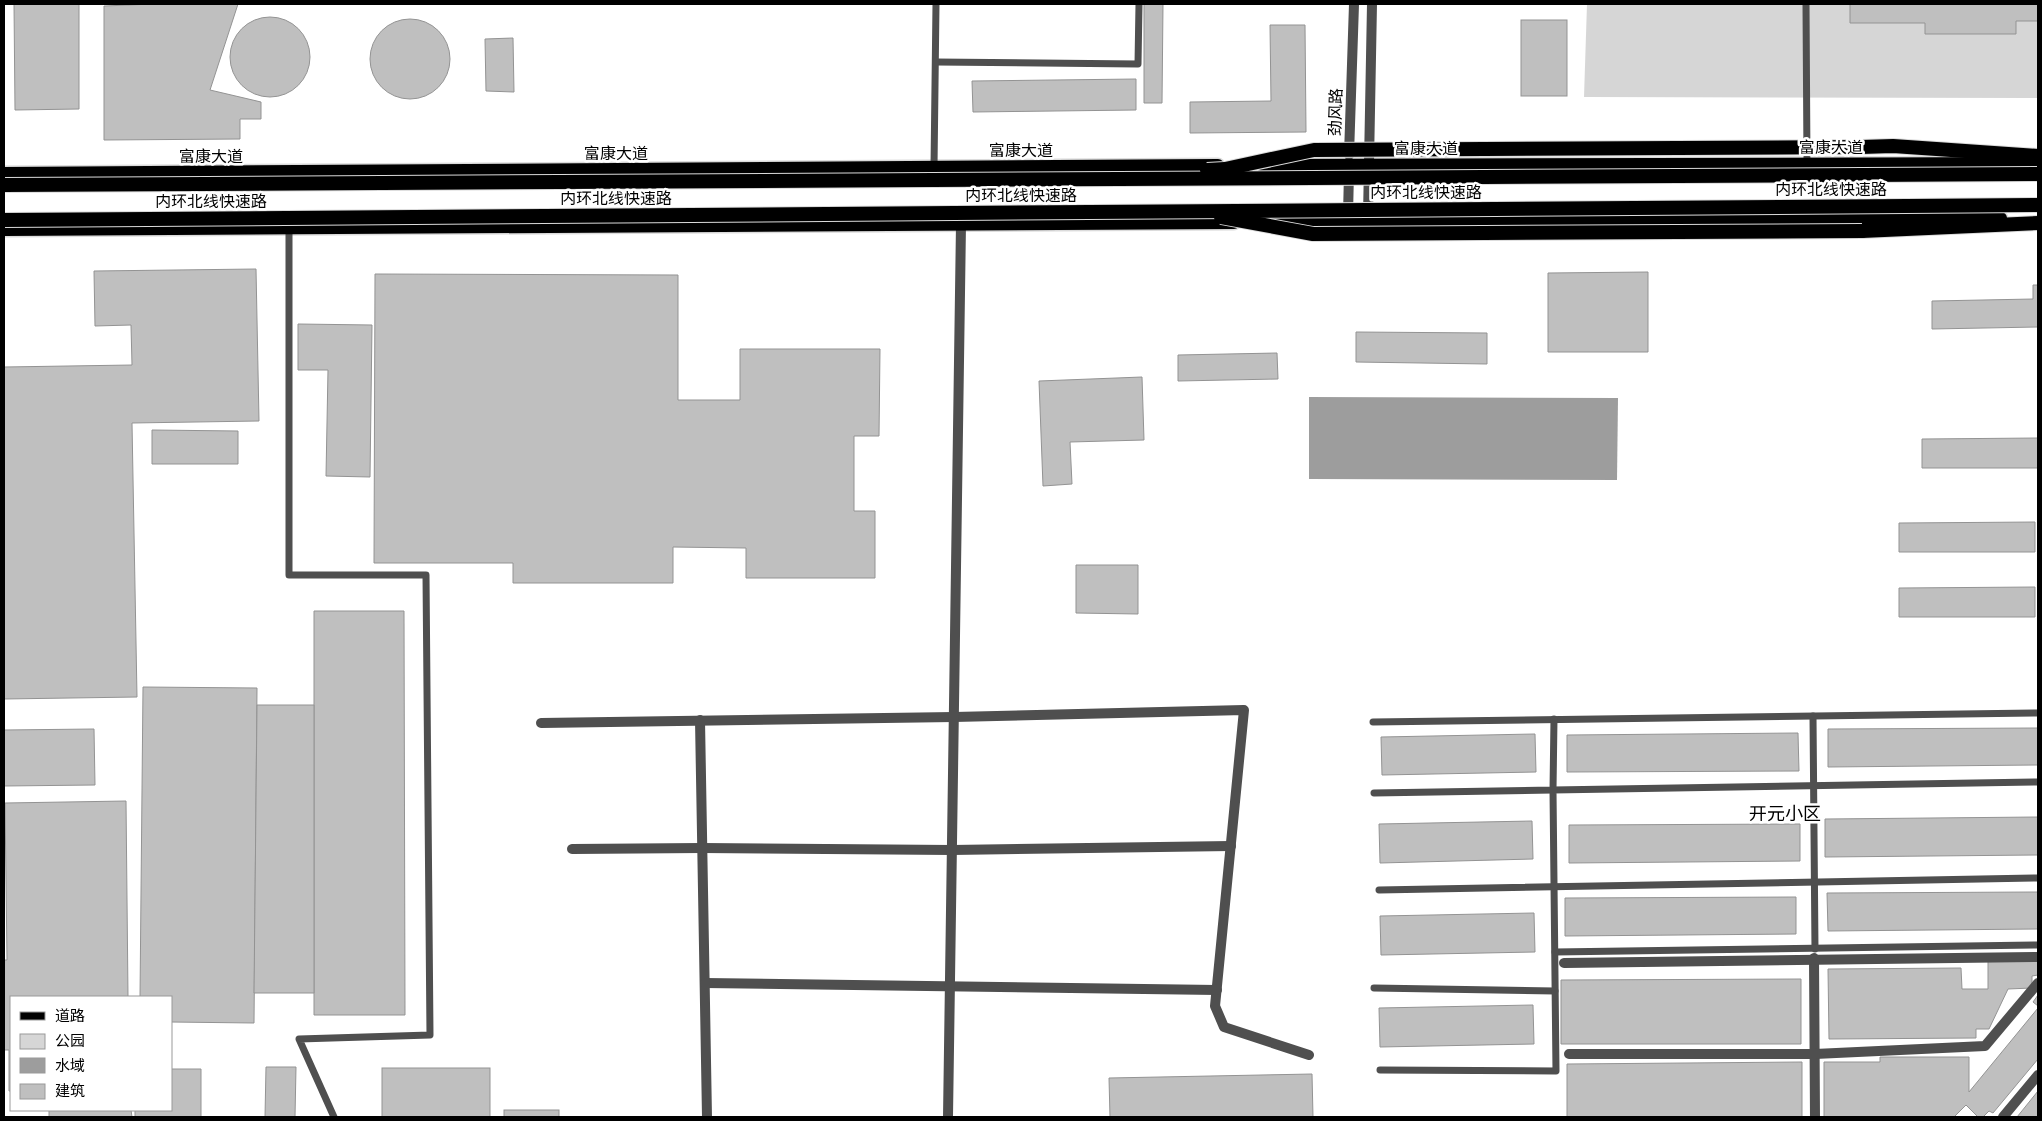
<svg xmlns="http://www.w3.org/2000/svg" width="2042" height="1121" viewBox="0 0 2042 1121" font-family="Arial,'Noto Sans SC',sans-serif">
<style>
.green{fill:#d6d6d6}
.water{fill:#9d9d9d}
.building{fill:#bfbfbf;stroke:#939393}
.lines{fill:none;stroke-linecap:round;stroke-linejoin:round}
.primary-casing{stroke:#dbdbdb;stroke-width:15}
.trunk-casing{stroke:#dbdbdb;stroke-width:16}
.service{stroke:#4f4f4f;stroke-width:7}
.minor{stroke:#4f4f4f;stroke-width:10}
.tertiary{stroke:#4f4f4f;stroke-width:10}
.primary{stroke:#000;stroke-width:12}
.trunk{stroke:#000;stroke-width:14}
.trunk-bridge-casing{stroke:#dbdbdb;stroke-width:16;stroke-linecap:butt}
.trunk-bridge{stroke:#000;stroke-width:14}
.labels{text-anchor:middle;stroke-width:5;stroke-linejoin:round;paint-order:stroke}
.street-label{font-size:16px;fill:#000;stroke:#fff}
.neighbourhood-label{font-size:18px;fill:#000;stroke:#fff}
</style>
<rect width="100%" height="100%" fill="#fff"/>
<path class="green" d="M 1587,4 L 2038,4 L 2038,98 L 1584,97 Z"/>
<path class="water" d="M 1309,397 L 1618,398 L 1617,480 L 1309,479 Z"/>
<g class="building">
<path d="M 14,4 L 79,4 L 79,109 L 15,110 Z"/>
<path d="M 153,4 L 238,4 L 210,90 L 261,102 L 261,119 L 240,119 L 240,139 L 104,140 L 104,6 Z"/>
<path d="M 1144,4 L 1163,4 L 1162,103 L 1144,103 Z"/>
<path d="M 1850,4 L 2038,4 L 2038,21 L 2016,21 L 2016,34 L 1925,34 L 1925,23 L 1850,23 Z"/>
<circle cx="270" cy="57" r="40"/>
<circle cx="410" cy="59" r="40"/>
<rect x="1521" y="20" width="46" height="76"/>
<path d="M 1270,25 L 1305,25 L 1306,132 L 1190,133 L 1190,102 L 1271,101 Z"/>
<path d="M 513,38 L 514,92 L 486,91 L 485,39 Z"/>
<path d="M 1136,79 L 1136,110 L 973,112 L 972,81 Z"/>
<path d="M 256,269 L 259,421 L 132,423 L 137,697 L 4,699 L 4,367 L 132,365 L 131,325 L 95,326 L 94,271 Z"/>
<path d="M 1648,272 L 1648,352 L 1548,352 L 1548,273 Z"/>
<path d="M 375,274 L 678,275 L 678,400 L 740,400 L 740,349 L 880,349 L 879,436 L 854,436 L 854,511 L 875,511 L 875,578 L 746,578 L 746,548 L 673,547 L 673,583 L 513,583 L 513,563 L 374,563 Z"/>
<path d="M 2033,285 L 2038,285 L 2038,327 L 1932,329 L 1932,301 L 2033,299 Z"/>
<path d="M 298,324 L 372,325 L 370,477 L 326,476 L 328,370 L 298,370 Z"/>
<path d="M 1356,332 L 1487,333 L 1487,364 L 1356,362 Z"/>
<path d="M 1277,353 L 1278,379 L 1178,381 L 1178,355 Z"/>
<path d="M 1142,377 L 1144,440 L 1070,442 L 1072,484 L 1043,486 L 1039,381 Z"/>
<path d="M 152,430 L 238,431 L 238,464 L 152,464 Z"/>
<path d="M 2038,438 L 2038,468 L 1922,468 L 1922,439 Z"/>
<path d="M 2035,522 L 2035,552 L 1899,552 L 1899,523 Z"/>
<path d="M 1076,565 L 1138,565 L 1138,614 L 1076,613 Z"/>
<path d="M 2035,587 L 2035,617 L 1899,617 L 1899,588 Z"/>
<path d="M 314,611 L 404,611 L 405,1015 L 314,1015 Z"/>
<path d="M 143,687 L 257,688 L 254,1023 L 171,1022 L 171,997 L 140,997 Z"/>
<path d="M 257,705 L 314,705 L 314,993 L 254,993 Z"/>
<path d="M 2038,728 L 2038,765 L 1828,767 L 1828,729 Z"/>
<path d="M 94,729 L 95,785 L 4,786 L 4,730 Z"/>
<path d="M 1798,733 L 1799,771 L 1567,772 L 1567,735 Z"/>
<path d="M 1535,734 L 1536,772 L 1382,775 L 1381,737 Z"/>
<path d="M 126,801 L 128,997 L 11,997 L 11,1091 L 9,1091 L 9,1050 L 4,1050 L 4,960 L 7,960 L 5,803 Z"/>
<path d="M 2038,817 L 2038,855 L 1825,857 L 1825,819 Z"/>
<path d="M 1532,821 L 1533,859 L 1380,863 L 1379,824 Z"/>
<path d="M 1800,824 L 1800,861 L 1569,863 L 1569,825 Z"/>
<path d="M 2038,892 L 2038,929 L 1828,931 L 1827,893 Z"/>
<path d="M 1796,897 L 1796,934 L 1565,936 L 1565,898 Z"/>
<path d="M 1534,913 L 1535,952 L 1381,955 L 1380,916 Z"/>
<path d="M 2038,959 L 2038,975 L 2032,976 L 2032,988 L 2008,989 L 1989,1029 L 1976,1029 L 1976,1038 L 1829,1039 L 1828,969 L 1961,968 L 1962,989 L 1988,989 L 1988,960 Z"/>
<path d="M 1801,979 L 1801,1044 L 1561,1044 L 1561,980 Z"/>
<path d="M 2038,995 L 2038,1006 L 2033,1002 Z"/>
<path d="M 1533,1005 L 1534,1044 L 1380,1047 L 1379,1008 Z"/>
<path d="M 2038,1008 L 2038,1059 L 1993,1113 L 1989,1111 L 1983,1117 L 1978,1117 L 1966,1105 L 1954,1117 L 1824,1117 L 1824,1062 L 1880,1062 L 1880,1057 L 1969,1057 L 1969,1092 Z"/>
<path d="M 1802,1062 L 1802,1117 L 1567,1117 L 1567,1064 Z"/>
<path d="M 266,1067 L 296,1067 L 295,1117 L 265,1117 Z"/>
<rect x="382" y="1068" width="108" height="49"/>
<path d="M 171,1069 L 201,1069 L 201,1117 L 135,1117 L 135,1110 L 171,1110 Z"/>
<path d="M 1312,1074 L 1313,1117 L 1110,1117 L 1109,1078 Z"/>
<path d="M 2038,1091 L 2038,1117 L 2017,1117 Z"/>
<path d="M 49,1110 L 131,1110 L 132,1117 L 49,1117 Z"/>
<rect x="504" y="1110" width="55" height="7"/>
</g>
<g class="lines">
<g class="primary-casing">
<g id="primary">
<path d="M 1261,165 L 2038,163"/>
<path d="M 4,173 L 1218,165"/>
<path d="M 1271,223 L 2001,218"/>
<path d="M 4,230 L 1234,223"/>
</g>
</g>
<g class="trunk-casing">
<g id="trunk">
<path d="M 1861,147 L 1893,146 L 2038,156"/>
<path d="M 1862,231 L 2038,223"/>
</g>
</g>
<g class="service">
<path d="M 1806,4 L 1807,163"/>
<path d="M 936,62 L 1138,64 L 1139,4"/>
<path d="M 934,167 L 936,4"/>
<path d="M 289,228 L 289,575 L 426,575 L 430,1035 L 299,1039 L 334,1117"/>
<path d="M 1813,716 L 1815,949"/>
<path d="M 1373,722 L 2038,713"/>
<path d="M 1374,793 L 1553,790 L 1554,719"/>
<path d="M 1379,890 L 2038,878"/>
<path d="M 1555,952 L 2038,945"/>
<path d="M 1374,988 L 1555,991"/>
<path d="M 1380,1070 L 1556,1071 L 1553,790 L 2038,782"/>
</g>
<g class="minor">
<path d="M 700,720 L 707,1117"/>
<path d="M 541,723 L 954,717 L 1244,710 L 1215,1006 L 1224,1027 L 1309,1055"/>
<path d="M 572,849 L 702,848 L 952,850 L 1231,846"/>
<path d="M 1814,958 L 1815,1117"/>
<path d="M 1564,963 L 2038,957"/>
<path d="M 705,983 L 1217,990"/>
<path d="M 1569,1054 L 1815,1054 L 1985,1046 L 2038,983"/>
<path d="M 948,1117 L 961,224"/>
<path d="M 2003,1117 L 2038,1075"/>
</g>
<g class="tertiary">
<path d="M 1349,155 L 1354,4"/>
<path d="M 1348,215 L 1349,172"/>
<path d="M 1368,216 L 1372,4"/>
</g>
<use href="#primary" class="primary"/>
<use href="#trunk" class="trunk"/>
<g class="trunk-bridge-casing">
<g id="trunk-bridge">
<path d="M 1207,170 L 1225,169 L 1314,150 L 1861,147"/>
<path d="M 4,185 L 2038,174"/>
<path d="M 1221,217 L 1313,234 L 1862,231"/>
<path d="M 4,220 L 2038,205"/>
</g>
</g>
<use href="#trunk-bridge" class="trunk-bridge"/>
</g>
<g class="labels">
<g class="street-label">
<text transform="translate(1335 112) rotate(-88)" y="6">劲风路</text>
<text x="1831" y="153">富康大道</text>
<text x="1426" y="154">富康大道</text>
<text x="1021" y="156">富康大道</text>
<text x="616" y="159">富康大道</text>
<text x="211" y="162">富康大道</text>
<text x="1831" y="195">内环北线快速路</text>
<text x="1426" y="198">内环北线快速路</text>
<text x="1021" y="201">内环北线快速路</text>
<text x="616" y="204">内环北线快速路</text>
<text x="211" y="207">内环北线快速路</text>
</g>
<g class="neighbourhood-label">
<text x="1785" y="820">开元小区</text>
</g>
</g>
<rect width="2042" height="1121" fill="none" stroke="#000000" stroke-width="10"/>
<rect x="10" y="996" width="162" height="115" fill="#ffffff" stroke="#999999"/>
<rect x="20" y="1012" width="25" height="8" fill="#000000" stroke="#999999"/>
<text x="55" y="1021" font-size="15" fill="#000000">道路</text>
<rect x="20" y="1034" width="25" height="15" fill="#d6d6d6" stroke="#999999"/>
<text x="55" y="1046" font-size="15" fill="#000000">公园</text>
<rect x="20" y="1058" width="25" height="15" fill="#9d9d9d" stroke="#999999"/>
<text x="55" y="1071" font-size="15" fill="#000000">水域</text>
<rect x="20" y="1084" width="25" height="15" fill="#bfbfbf" stroke="#999999"/>
<text x="55" y="1096" font-size="15" fill="#000000">建筑</text>
</svg>
